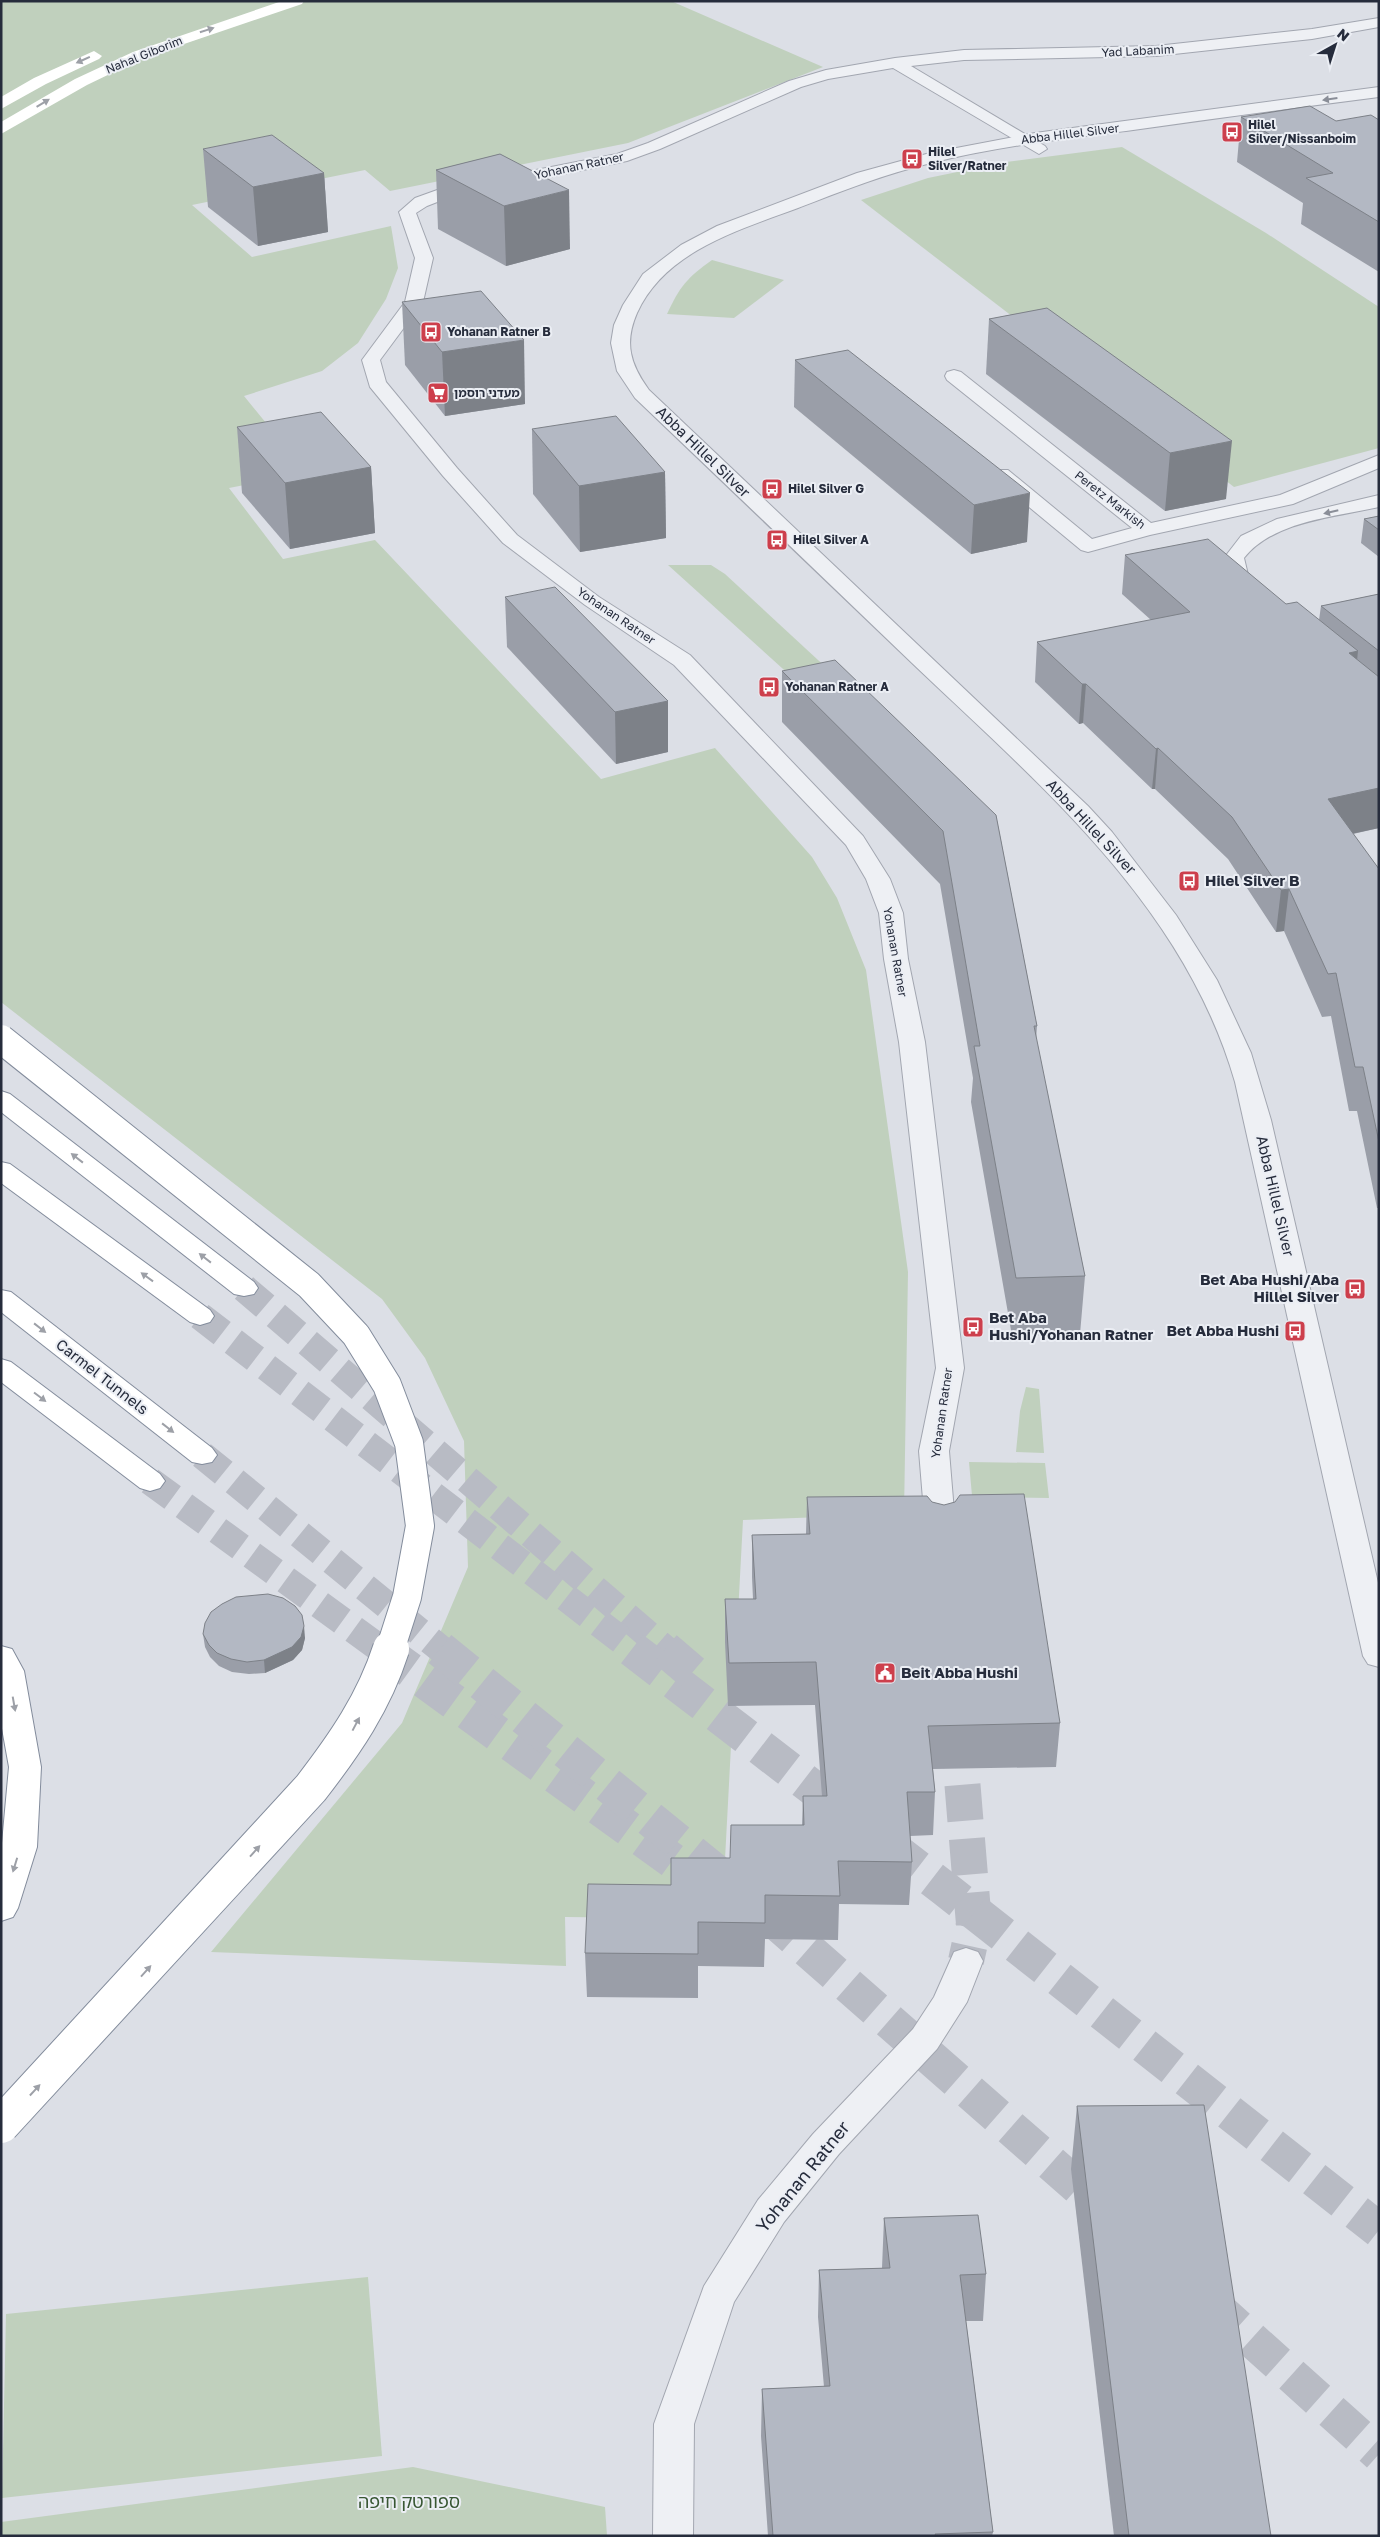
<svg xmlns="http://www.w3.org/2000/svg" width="1380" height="2537" viewBox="0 0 1380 2537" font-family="'Golos Text','Noto Sans Hebrew',sans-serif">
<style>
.green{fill:#c0d0bd}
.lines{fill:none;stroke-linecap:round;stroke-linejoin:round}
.minor-tunnel{stroke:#b8bbc4;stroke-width:36;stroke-dasharray:36 18;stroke-linecap:butt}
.trunk-tunnel-far1{stroke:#b8bbc4;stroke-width:28;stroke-dasharray:28 14;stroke-linecap:butt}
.trunk-tunnel{stroke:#b8bbc4;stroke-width:36;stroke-dasharray:36 18;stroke-linecap:butt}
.minor-casing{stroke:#a2a6b0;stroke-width:2}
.tertiary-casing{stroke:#a2a6b0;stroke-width:2}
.trunk-casing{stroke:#838c9c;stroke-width:2}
.minor{fill:#eef0f4;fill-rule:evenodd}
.tertiary{fill:#eef0f4;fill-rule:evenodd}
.secondary{fill:#fff;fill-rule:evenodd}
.trunk{fill:#fff;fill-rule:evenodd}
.trunk-bridge-far1-casing{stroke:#838c9c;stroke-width:30;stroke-linecap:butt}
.trunk-bridge-casing{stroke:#838c9c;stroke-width:38;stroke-linecap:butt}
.trunk-bridge-far1{stroke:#fff;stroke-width:28}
.trunk-bridge{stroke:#fff;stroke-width:36}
.wall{fill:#9a9ea8}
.shaded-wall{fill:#7d8188}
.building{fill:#b3b8c3;stroke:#7d8188}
.oneway{fill:#9da0a7}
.oneway2{fill:#8a8e98}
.labels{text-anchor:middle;stroke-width:4;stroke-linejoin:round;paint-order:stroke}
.far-street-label{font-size:12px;fill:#262c3c;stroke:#ebeef4}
.far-poi-label{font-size:12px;font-weight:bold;fill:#262c3c;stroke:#ebeef4;text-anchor:start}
.street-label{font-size:15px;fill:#262c3c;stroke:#ebeef4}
.poi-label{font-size:15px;font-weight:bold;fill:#262c3c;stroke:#ebeef4;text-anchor:start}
.near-street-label{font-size:18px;fill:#262c3c;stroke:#ebeef4}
.near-park-label{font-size:18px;fill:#385733;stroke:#ebeef4}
</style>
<rect width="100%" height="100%" fill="#dcdfe6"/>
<g class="green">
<path d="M 1,1 L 671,1 L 823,67 L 628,143 L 390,191 L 365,170 L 192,205 L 252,257 L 391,226 L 398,268 L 386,299 L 358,343 L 322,371 L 244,396 L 307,473 L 229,488 L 283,559 L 375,540 L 601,779 L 715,748 L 812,857 L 837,898 L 866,970 L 908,1272 L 904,1514 L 743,1520 L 723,1897 L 657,1918 L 565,1917 L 566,1966 L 211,1952 L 402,1723 L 468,1567 L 464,1441 L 425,1358 L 382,1299 L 1,1002 Z"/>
<path d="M 1122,147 L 1266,233 L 1379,307 L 1379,448 L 1234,487 L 861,200 L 928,178 L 1006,162 Z"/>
<path d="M 712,260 L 784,280 L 734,318 L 667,314 C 680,286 687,278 712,260 Z"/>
<path d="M 668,565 L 711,565 L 725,574 L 844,684 L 803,687 Z"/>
<path d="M 1026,1387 L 1039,1389 L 1044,1453 L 1016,1452 L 1020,1411 Z"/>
<path d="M 969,1462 L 1045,1463 L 1049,1498 L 988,1497 L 973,1507 Z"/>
<path d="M 368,2277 L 382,2456 L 2,2498 L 6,2314 Z"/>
<path d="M 413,2467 L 605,2507 L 607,2536 L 1,2536 L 1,2522 Z"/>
</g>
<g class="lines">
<path class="minor-tunnel" d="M 958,1731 L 974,1924 L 966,1961"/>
<g class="trunk-tunnel-far1">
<path d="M 244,1288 L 666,1650"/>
<path d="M 200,1316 L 634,1650"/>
<path d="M 202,1455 L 442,1650"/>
<path d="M 150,1481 L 382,1650"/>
</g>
<g class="trunk-tunnel">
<path d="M 381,1649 L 691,1874"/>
<path d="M 440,1649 L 728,1882"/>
<path d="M 632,1649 L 945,1889 L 1379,2230"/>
<path d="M 665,1649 L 699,1678"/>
<path d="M 767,1914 L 1101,2207"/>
<path d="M 1211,2303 L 1379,2454"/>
</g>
<g class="minor-casing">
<g id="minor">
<path d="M 1379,18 L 1379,27 L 1312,39 L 1156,56 L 964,60 L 911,66 L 1045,146 L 1047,149 L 1039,154 L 893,68 L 828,79 L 801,87 L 660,149 L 627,161 L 450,197 L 427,206 L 416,213 L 433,258 L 423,302 L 380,360 L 386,382 L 457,468 L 517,535 L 599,597 L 690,655 L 863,836 L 890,879 L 903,913 L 908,959 L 925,1042 L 964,1368 L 949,1451 L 956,1536 L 952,1543 L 941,1546 L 930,1543 L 926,1536 L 919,1451 L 936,1368 L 899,1042 L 884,959 L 879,913 L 866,879 L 846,845 L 674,665 L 585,605 L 503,543 L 443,476 L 370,387 L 362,360 L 405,302 L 415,258 L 399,212 L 415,198 L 440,189 L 617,154 L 648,143 L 789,81 L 826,70 L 895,58 L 964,50 L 1156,46 L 1312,29 Z"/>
<path d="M 954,370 L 961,372 L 1151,523 L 1280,495 L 1379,455 L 1379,468 L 1293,504 L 1150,535 L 1088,552 L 1081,550 L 994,478 L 991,474 L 994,470 L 1008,470 L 1092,539 L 1132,528 L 947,380 L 945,376 L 947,372 Z"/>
<path d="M 1379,495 L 1379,507 C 1335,517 1273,521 1244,558 L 1249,579 L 1262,593 L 1259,597 C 1235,604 1228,577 1224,558 L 1241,536 L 1277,519 Z"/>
<path d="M 966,1948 L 978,1952 L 983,1961 L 967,2002 L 937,2049 L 839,2154 L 784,2222 L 734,2302 L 694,2424 L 693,2536 L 653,2536 L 654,2424 L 704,2286 L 758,2200 L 813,2134 L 913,2029 L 934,1997 L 954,1952 Z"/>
</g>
</g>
<g class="tertiary-casing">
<path id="tertiary" d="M 1379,87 L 1379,97 C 1295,108 1210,119 1126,131 C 1061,139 995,147 931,163 C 885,174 842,191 798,208 C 739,230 665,251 637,313 C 624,343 630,364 649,390 L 1088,806 L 1112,832 L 1176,915 L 1217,980 L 1251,1053 L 1271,1120 L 1379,1587 L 1379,1667 L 1368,1664 L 1363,1656 L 1235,1082 C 1184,905 1040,785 912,663 C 820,575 728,486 635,398 L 617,371 L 611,343 L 614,325 L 623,305 L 643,274 L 681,245 L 717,226 L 857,173 L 930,153 L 1035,133 Z"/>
</g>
<g class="trunk-casing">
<g id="trunk">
<path d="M 1,1091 L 10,1094 L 254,1282 L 258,1288 L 254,1294 L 244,1296 L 234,1294 L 1,1112 Z"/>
<path d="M 1,1162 L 10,1164 L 210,1310 L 214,1316 L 210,1322 L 200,1325 L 190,1322 L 1,1183 Z"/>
<path d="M 1,1290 L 11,1292 L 212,1448 L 217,1455 L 212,1462 L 202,1464 L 192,1462 L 1,1312 Z"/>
<path d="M 1,1359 L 11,1362 L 160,1474 L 165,1481 L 160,1488 L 150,1491 L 140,1488 L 1,1382 Z"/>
<path d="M 1,1646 L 12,1649 L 24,1671 L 41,1767 L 37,1847 L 18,1908 L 13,1917 L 1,1921 L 1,1854 L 9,1767 L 1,1723 Z"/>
</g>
</g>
<use href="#minor" class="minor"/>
<use href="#tertiary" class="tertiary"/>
<g class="secondary">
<path d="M 282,1 L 304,1 L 302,4 L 143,58 L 87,85 L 1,134 L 1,122 L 75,79 L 133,52 Z"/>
<path d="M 94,51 L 102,56 L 99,59 L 46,84 L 1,109 L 1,97 L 34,78 Z"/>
</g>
<use href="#trunk" class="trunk"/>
<g class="trunk-bridge-far1-casing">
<path id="trunk-bridge-far1" d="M 1,1039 L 309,1285 L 356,1335 L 387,1385 L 409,1443 L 420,1526 L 407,1597 L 390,1650"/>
</g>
<g class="trunk-bridge-casing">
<path id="trunk-bridge" d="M 1,2125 L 311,1788 C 345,1744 374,1702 391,1649"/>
</g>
<use href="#trunk-bridge-far1" class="trunk-bridge-far1"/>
<use href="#trunk-bridge" class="trunk-bridge"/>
</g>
<g class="wall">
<path d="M 1241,117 L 1336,121 L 1379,120 L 1379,272 L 1301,224 L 1303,203 L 1237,162 Z"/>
<path d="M 203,149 L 324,173 L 328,232 L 258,246 L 208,207 Z"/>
<path d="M 500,154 L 570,249 L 506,266 L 438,229 L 436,170 Z"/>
<path d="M 402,302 L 525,404 L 445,416 L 405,365 Z"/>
<path d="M 1047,308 L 1226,499 L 1165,511 L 986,374 L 989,319 Z"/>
<path d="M 795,360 L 1027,542 L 971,554 L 794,407 Z"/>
<path d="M 237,427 L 371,467 L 375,533 L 290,549 L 242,493 Z"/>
<path d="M 532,429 L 665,472 L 666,538 L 580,552 L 533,494 Z"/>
<path d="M 1379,516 L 1379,557 L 1361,543 L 1364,519 Z"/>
<path d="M 1125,555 L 1286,604 L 1319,620 L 1321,606 L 1379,594 L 1379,828 L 1353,834 L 1379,869 L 1379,1208 L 1377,1208 L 1357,1111 L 1349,1111 L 1331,1016 L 1322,1017 L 1284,931 L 1276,932 L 1228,859 L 1155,789 L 1152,789 L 1083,723 L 1079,724 L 1035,682 L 1037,642 L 1151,620 L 1122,594 Z"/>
<path d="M 505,597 L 668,701 L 668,752 L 616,764 L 507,647 Z"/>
<path d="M 782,671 L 996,815 L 1037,1026 L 1036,1040 L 1085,1276 L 1080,1334 L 1012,1336 L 971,1102 L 973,1078 L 940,884 L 782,722 Z"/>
<path d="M 807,1497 L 1060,1723 L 1056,1767 L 933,1769 L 935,1792 L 933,1835 L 910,1836 L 912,1862 L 909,1905 L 839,1904 L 838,1940 L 765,1939 L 764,1967 L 698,1966 L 698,1998 L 587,1997 L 585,1953 L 671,1885 L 730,1858 L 802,1825 L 803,1796 L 822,1796 L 815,1705 L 728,1706 L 725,1642 L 725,1599 L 753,1599 L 752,1577 L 752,1535 L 806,1534 Z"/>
<path d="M 203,1634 L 305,1638 L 302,1650 L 293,1660 L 265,1673 L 249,1674 L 232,1672 L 219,1666 L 210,1657 L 205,1647 Z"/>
<path d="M 1077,2106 L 1271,2536 L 1114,2536 L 1071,2169 Z"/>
<path d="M 884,2218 L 986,2274 L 983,2321 L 966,2321 L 993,2532 L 992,2536 L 768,2536 L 761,2436 L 762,2389 L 824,2387 L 818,2317 L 819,2270 L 882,2268 Z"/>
</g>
<g class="shaded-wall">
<path d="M 324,173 L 328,232 L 258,246 L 253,187 Z"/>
<path d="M 569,190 L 570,249 L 506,266 L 504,206 Z"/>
<path d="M 524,340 L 525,404 L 445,416 L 442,352 Z"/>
<path d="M 1232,441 L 1226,499 L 1165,511 L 1170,453 Z"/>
<path d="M 371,467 L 375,533 L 290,549 L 285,483 Z"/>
<path d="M 665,472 L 666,538 L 580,552 L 579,486 Z"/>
<path d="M 1030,493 L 1027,542 L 971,554 L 974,505 Z"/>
<path d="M 1358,651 L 1354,690 L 1349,653 Z"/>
<path d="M 1082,684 L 1086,684 L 1083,723 L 1079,724 Z"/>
<path d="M 668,701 L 668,752 L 616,764 L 615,712 Z"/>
<path d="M 1158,748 L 1155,789 L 1152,789 L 1156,749 Z"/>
<path d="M 1379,788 L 1379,828 L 1323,840 L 1328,799 Z"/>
<path d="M 1289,889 L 1284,931 L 1276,932 L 1281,890 Z"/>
<path d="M 304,1626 L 305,1638 L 302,1650 L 293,1660 L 265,1673 L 264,1660 Z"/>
</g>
<g class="building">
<path d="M 1310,106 L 1336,121 L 1371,115 L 1379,120 L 1379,222 L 1306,178 L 1333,173 L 1241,117 Z"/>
<path d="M 272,135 L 324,173 L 253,187 L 203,149 Z"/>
<path d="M 500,154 L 569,190 L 504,206 L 436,170 Z"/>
<path d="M 481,291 L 524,340 L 442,352 L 402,302 Z"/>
<path d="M 1047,308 L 1232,441 L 1170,453 L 989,319 Z"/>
<path d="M 848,350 L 1030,493 L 974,505 L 795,360 Z"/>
<path d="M 321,412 L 371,467 L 285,483 L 237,427 Z"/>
<path d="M 616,416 L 665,472 L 579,486 L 532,429 Z"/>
<path d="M 1379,516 L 1379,530 L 1364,519 Z"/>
<path d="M 1208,539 L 1286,604 L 1297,602 L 1358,651 L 1349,653 L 1379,677 L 1379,788 L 1328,799 L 1379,869 L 1379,1142 L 1363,1067 L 1355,1067 L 1336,973 L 1328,974 L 1289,889 L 1281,890 L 1232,817 L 1158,748 L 1156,749 L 1086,684 L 1082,684 L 1037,642 L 1190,612 L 1125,555 Z"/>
<path d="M 555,587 L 668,701 L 615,712 L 505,597 Z"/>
<path d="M 1379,594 L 1379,651 L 1321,606 Z"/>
<path d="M 835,660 L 996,815 L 1037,1026 L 1034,1026 L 1085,1276 L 1016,1278 L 974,1046 L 980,1046 L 943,831 L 782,671 Z"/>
<path d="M 1024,1494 L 1060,1723 L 928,1726 L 935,1792 L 907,1792 L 912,1862 L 838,1861 L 840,1896 L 765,1895 L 765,1923 L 698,1922 L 698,1954 L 585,1953 L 588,1884 L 671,1885 L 671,1858 L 730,1858 L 731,1825 L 804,1825 L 803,1796 L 827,1796 L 816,1662 L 729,1663 L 725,1599 L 756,1599 L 752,1535 L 810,1534 L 807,1497 L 927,1496 L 932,1502 L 944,1505 L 955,1502 L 960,1495 Z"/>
<path d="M 268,1594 L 283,1598 L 295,1606 L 302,1615 L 304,1626 L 301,1637 L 292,1647 L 264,1660 L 247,1662 L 231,1659 L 217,1653 L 209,1645 L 203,1634 L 205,1623 L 211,1612 L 222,1604 L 236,1597 Z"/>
<path d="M 1204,2105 L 1271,2536 L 1129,2536 L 1077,2106 Z"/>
<path d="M 978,2215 L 986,2274 L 960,2275 L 993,2532 L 935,2534 L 936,2536 L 773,2536 L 762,2389 L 830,2386 L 819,2270 L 890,2268 L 884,2218 Z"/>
</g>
<defs><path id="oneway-solid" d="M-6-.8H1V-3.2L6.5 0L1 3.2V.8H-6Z" transform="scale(1.25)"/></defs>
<g class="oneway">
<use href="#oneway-solid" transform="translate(207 30) rotate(-18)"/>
<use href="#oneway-solid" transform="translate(83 60) rotate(156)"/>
<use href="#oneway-solid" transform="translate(43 103) rotate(-31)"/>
<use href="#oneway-solid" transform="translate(77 1158) rotate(-142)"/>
<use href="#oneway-solid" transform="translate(205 1258) rotate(-142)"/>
<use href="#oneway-solid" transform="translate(147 1277) rotate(-144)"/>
<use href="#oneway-solid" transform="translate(40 1328) rotate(38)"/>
<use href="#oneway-solid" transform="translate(40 1397) rotate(37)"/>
<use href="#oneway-solid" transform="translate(168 1428) rotate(38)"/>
<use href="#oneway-solid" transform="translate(14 1704) rotate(80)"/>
<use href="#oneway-solid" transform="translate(356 1724) rotate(-62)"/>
<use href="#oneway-solid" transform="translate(255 1851) rotate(-48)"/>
<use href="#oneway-solid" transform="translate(15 1865) rotate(107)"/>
<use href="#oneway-solid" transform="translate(146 1971) rotate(-48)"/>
<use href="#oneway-solid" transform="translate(35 2090) rotate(-47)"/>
</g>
<g class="oneway2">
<use href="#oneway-solid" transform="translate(1330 99) rotate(172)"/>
<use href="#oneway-solid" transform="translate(1331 512) rotate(167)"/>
</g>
<defs>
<g id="bus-square" transform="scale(1.125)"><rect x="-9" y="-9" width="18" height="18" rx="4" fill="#cd3f4c" stroke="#ebeef4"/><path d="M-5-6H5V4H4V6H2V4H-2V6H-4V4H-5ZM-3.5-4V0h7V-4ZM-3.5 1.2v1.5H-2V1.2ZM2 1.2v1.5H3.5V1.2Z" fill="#fff"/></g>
<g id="supermarket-square" transform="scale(1.125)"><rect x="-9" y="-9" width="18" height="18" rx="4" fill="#cd3f4c" stroke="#ebeef4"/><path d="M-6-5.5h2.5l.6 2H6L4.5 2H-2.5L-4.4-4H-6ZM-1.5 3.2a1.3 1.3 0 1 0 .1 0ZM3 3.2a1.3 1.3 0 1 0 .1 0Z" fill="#fff"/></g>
<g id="civic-square" transform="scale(1.125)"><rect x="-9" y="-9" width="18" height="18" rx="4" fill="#cd3f4c" stroke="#ebeef4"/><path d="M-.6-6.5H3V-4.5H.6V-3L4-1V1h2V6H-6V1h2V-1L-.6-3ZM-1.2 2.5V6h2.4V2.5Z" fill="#fff"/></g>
</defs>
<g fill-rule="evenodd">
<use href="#bus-square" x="1232" y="132"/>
<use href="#bus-square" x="912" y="159"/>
<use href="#bus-square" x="431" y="332"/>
<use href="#supermarket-square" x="438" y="393"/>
<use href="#bus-square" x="772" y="489"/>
<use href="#bus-square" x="777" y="540"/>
<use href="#bus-square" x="769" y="687"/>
<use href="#bus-square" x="1189" y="881"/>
<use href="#bus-square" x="1355" y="1289"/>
<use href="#bus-square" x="973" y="1327"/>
<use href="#bus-square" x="1295" y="1331"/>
<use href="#civic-square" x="885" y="1673"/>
</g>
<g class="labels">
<g class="far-street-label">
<text transform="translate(1138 51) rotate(-3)" y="4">Yad Labanim</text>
<text transform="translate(144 55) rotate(-22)" y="4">Nahal Giborim</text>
<text transform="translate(1070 134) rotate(-7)" y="4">Abba Hillel Silver</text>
<text transform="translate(579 166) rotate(-12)" y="4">Yohanan Ratner</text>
<text transform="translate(1110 500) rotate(38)" y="4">Peretz Markish</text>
<text transform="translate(616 616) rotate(34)" y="4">Yohanan Ratner</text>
<text transform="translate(895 952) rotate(80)" y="4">Yohanan Ratner</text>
<text transform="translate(942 1413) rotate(-82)" y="4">Yohanan Ratner</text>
</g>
<g class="far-poi-label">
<text x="1248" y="129">Hilel<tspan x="1248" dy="14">Silver/Nissanboim</tspan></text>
<text x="928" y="156">Hilel<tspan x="928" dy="14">Silver/Ratner</tspan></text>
<text x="447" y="336">Yohanan Ratner B</text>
<text x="454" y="397">מעדני רוסמן</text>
<text x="788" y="493">Hilel Silver G</text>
<text x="793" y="544">Hilel Silver A</text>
<text x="785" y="691">Yohanan Ratner A</text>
</g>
<g class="street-label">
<text transform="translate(703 452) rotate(44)" y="5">Abba Hillel Silver</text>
<text transform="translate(1091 827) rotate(47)" y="5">Abba Hillel Silver</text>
<text transform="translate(1275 1196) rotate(77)" y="5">Abba Hillel Silver</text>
<text transform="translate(102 1377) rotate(38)" y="5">Carmel Tunnels</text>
</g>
<g class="poi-label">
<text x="1205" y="886">Hilel Silver B</text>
<text x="1339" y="1285" text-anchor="end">Bet Aba Hushi/Aba<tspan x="1339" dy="17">Hillel Silver</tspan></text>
<text x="989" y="1323">Bet Aba<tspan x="989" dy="17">Hushi/Yohanan Ratner</tspan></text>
<text x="1279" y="1336" text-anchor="end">Bet Abba Hushi</text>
<text x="901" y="1678">Beit Abba Hushi</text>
</g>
<g class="near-street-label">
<text transform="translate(803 2177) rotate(-51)" y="6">Yohanan Ratner</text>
</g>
<g class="near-park-label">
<text x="409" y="2508">ספורטק חיפה</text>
</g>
</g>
<rect width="1380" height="2537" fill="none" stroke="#262c3c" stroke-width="5"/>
<g transform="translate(1335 45) rotate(39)" stroke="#ebeef4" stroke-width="4" paint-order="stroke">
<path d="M0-4L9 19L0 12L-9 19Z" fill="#262c3c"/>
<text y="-8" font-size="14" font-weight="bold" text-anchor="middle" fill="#262c3c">N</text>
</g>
</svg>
